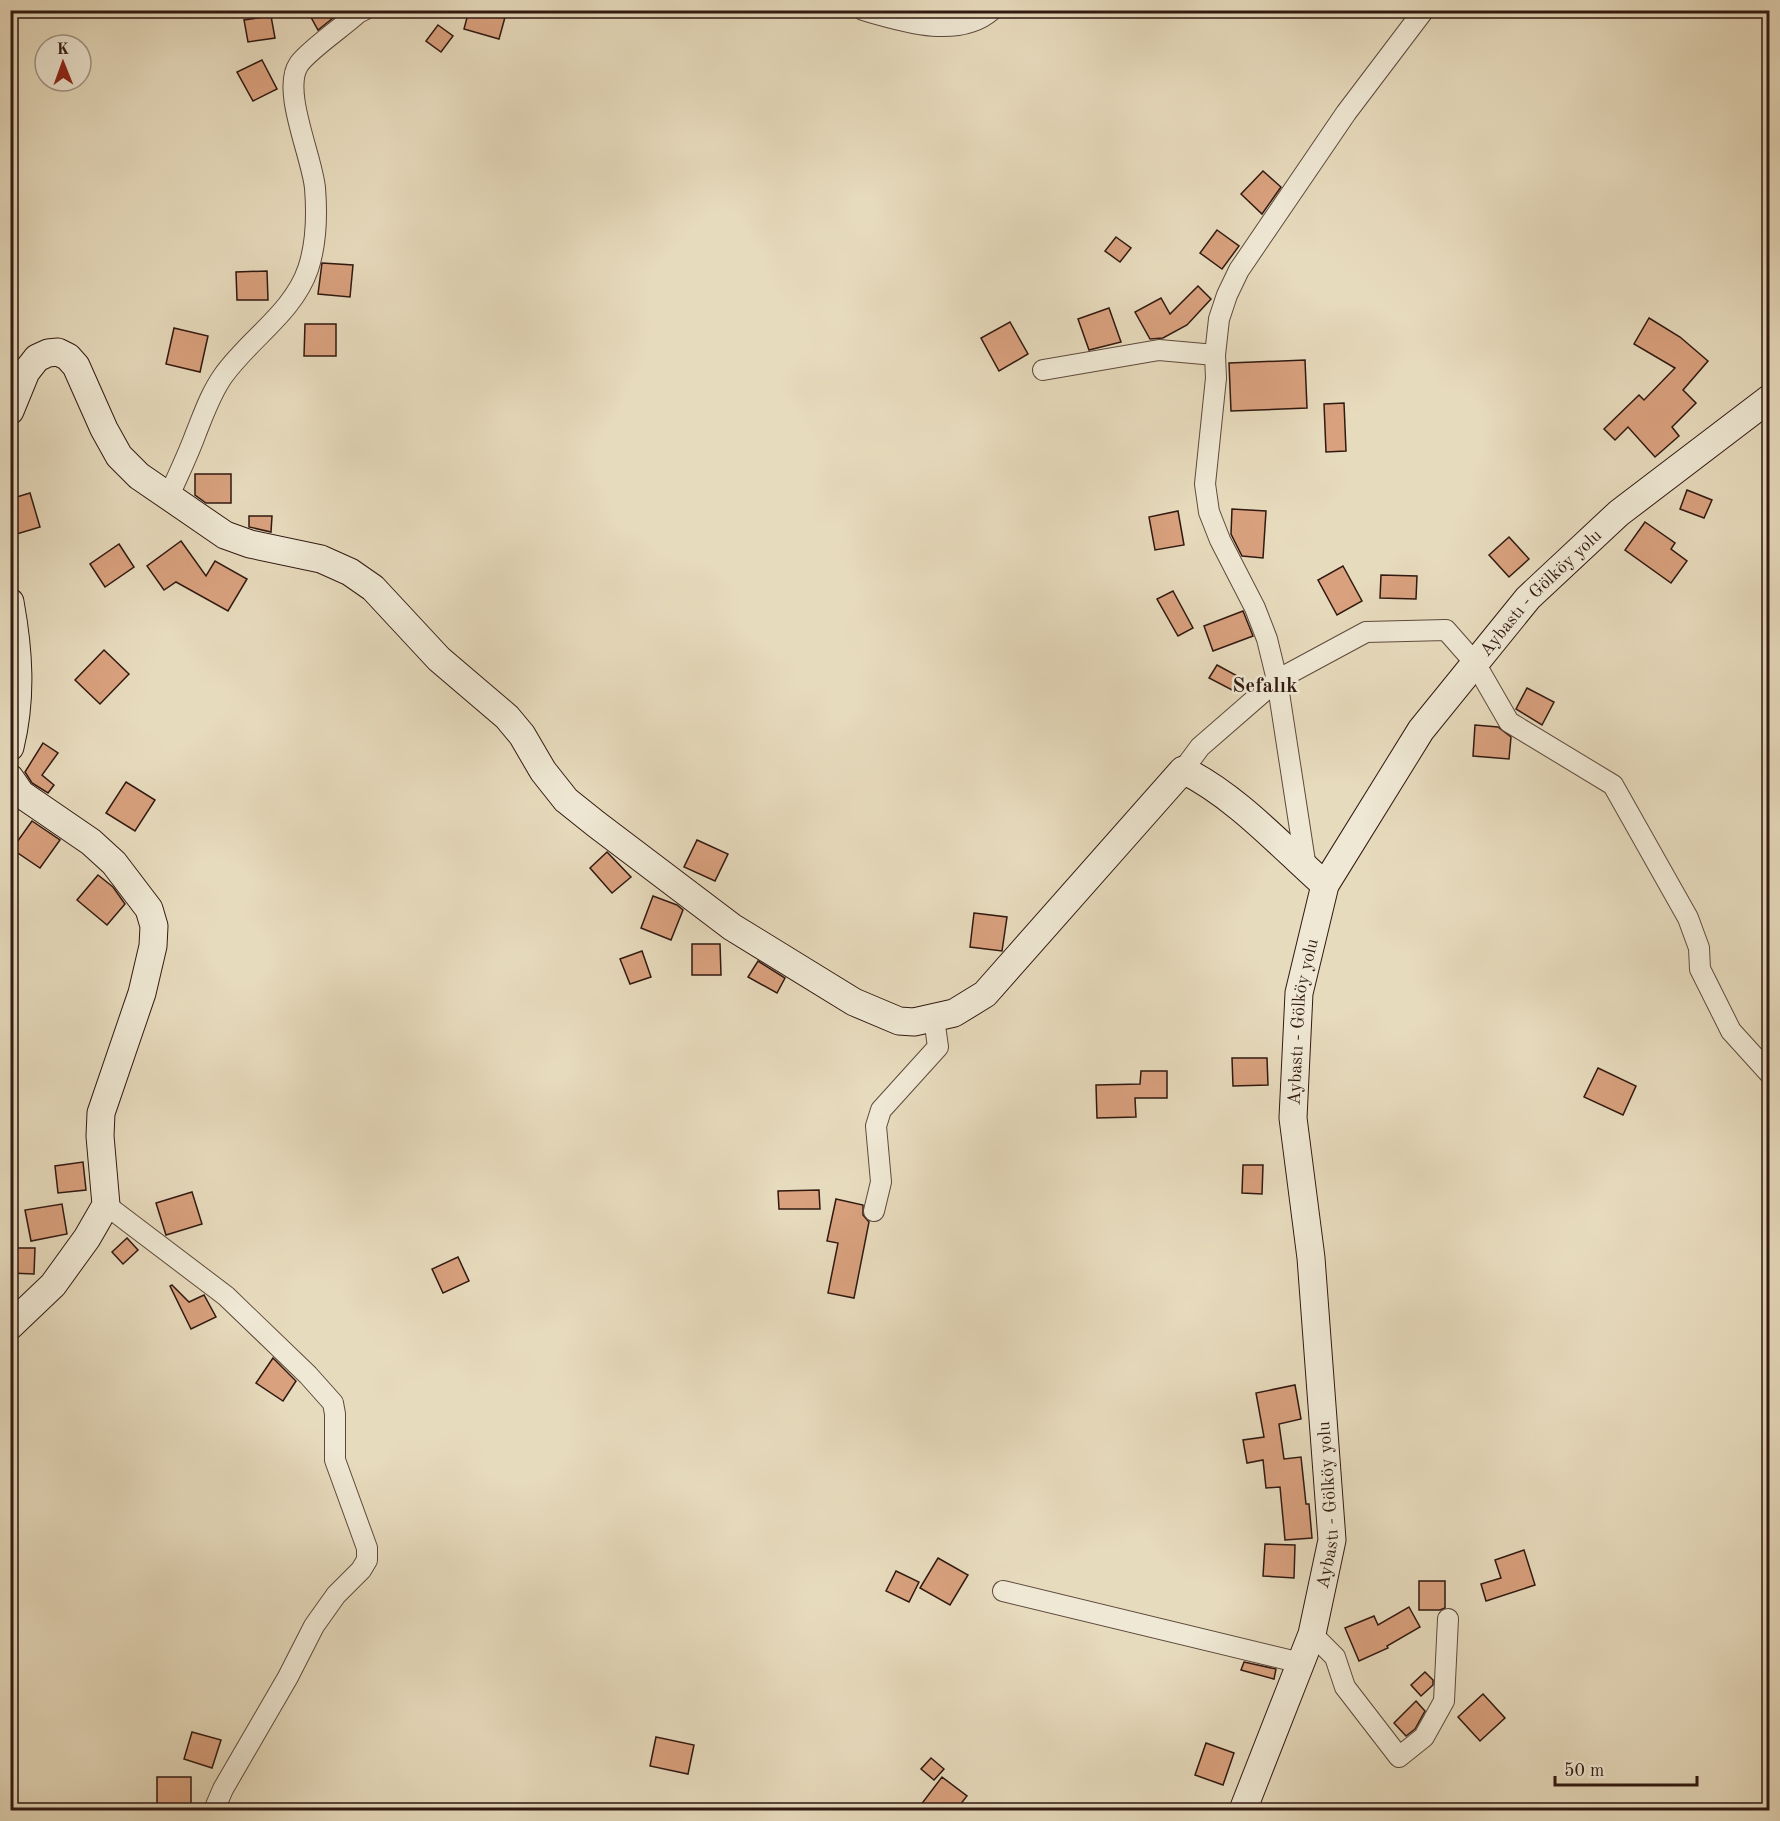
<svg xmlns="http://www.w3.org/2000/svg" width="1780" height="1821" viewBox="0 0 1780 1821" font-family="'Old Standard TT',serif">
<style>
.building{fill:#d9a17e;stroke:#311911;stroke-width:1.5}
.lines{fill:none;stroke-linecap:round;stroke-linejoin:round}
.street-casing{stroke:#5e4a3c;stroke-width:22}
.secondary-casing{stroke:#311911;stroke-width:29}
.street{stroke:#efe8d4;stroke-width:20}
.secondary{stroke:#efe8d4;stroke-width:27}
.labels{text-anchor:middle;stroke-width:5;stroke-linejoin:round;paint-order:stroke}
.street-label{font-size:18px;fill:#311911;stroke:#efe8d4}
.quarter-label{font-size:21px;font-weight:bold;fill:#311911;stroke:#efe8d4}
</style>
<rect width="100%" height="100%" fill="#e7dbbd"/>
<filter id="stains"><feTurbulence type="fractalNoise" baseFrequency=".00333" numOctaves="4"/><feColorMatrix values="0 0 0 0 .2 0 0 0 0 .09 0 0 0 0 .02 0 0 0 .5 -.17"/></filter>
<radialGradient id="worn" r=".72"><stop offset=".6" stop-color="#630" stop-opacity="0"/><stop offset="1" stop-color="#630" stop-opacity=".3"/></radialGradient>
<g class="building">
<path d="M 307,10 L 343,10 L 318,30 Z"/>
<path d="M 469,10 L 507,10 L 499,39 L 464,29 Z"/>
<path d="M 271,16 L 275,38 L 248,42 L 244,20 Z"/>
<path d="M 438,25 L 453,36 L 441,52 L 426,41 Z"/>
<path d="M 262,60 L 277,89 L 253,101 L 237,72 Z"/>
<path d="M 1263,171 L 1281,187 L 1262,214 L 1241,194 Z"/>
<path d="M 1217,230 L 1239,246 L 1222,269 L 1200,253 Z"/>
<path d="M 1116,237 L 1131,248 L 1120,262 L 1105,251 Z"/>
<path d="M 322,263 L 353,265 L 350,297 L 318,294 Z"/>
<path d="M 267,271 L 268,300 L 237,300 L 236,272 Z"/>
<path d="M 1198,286 L 1211,299 L 1187,325 L 1163,338 L 1150,339 L 1135,312 L 1161,298 L 1170,314 Z"/>
<path d="M 1109,308 L 1121,342 L 1089,350 L 1078,319 Z"/>
<path d="M 1649,318 L 1680,337 L 1708,361 L 1683,390 L 1696,403 L 1672,427 L 1679,436 L 1655,457 L 1628,427 L 1615,440 L 1604,429 L 1639,395 L 1644,400 L 1675,368 L 1634,344 Z"/>
<path d="M 1010,322 L 1028,354 L 999,371 L 981,338 Z"/>
<path d="M 305,324 L 336,324 L 336,356 L 304,356 Z"/>
<path d="M 174,328 L 208,336 L 200,372 L 166,364 Z"/>
<path d="M 1305,360 L 1307,408 L 1231,411 L 1229,363 Z"/>
<path d="M 1344,403 L 1346,451 L 1326,452 L 1324,404 Z"/>
<path d="M 195,474 L 231,474 L 231,503 L 206,503 L 195,495 Z"/>
<path d="M 1687,490 L 1712,500 L 1704,518 L 1680,509 Z"/>
<path d="M 30,493 L 40,527 L 10,536 L 10,499 Z"/>
<path d="M 1232,509 L 1266,511 L 1263,558 L 1242,556 L 1231,534 Z"/>
<path d="M 1178,511 L 1184,545 L 1155,550 L 1149,517 Z"/>
<path d="M 249,516 L 272,516 L 271,532 L 249,527 Z"/>
<path d="M 1645,522 L 1675,543 L 1671,549 L 1687,561 L 1671,583 L 1625,550 Z"/>
<path d="M 1509,537 L 1529,559 L 1509,577 L 1489,555 Z"/>
<path d="M 181,541 L 206,576 L 215,561 L 247,579 L 228,611 L 176,582 L 164,590 L 147,566 Z"/>
<path d="M 119,544 L 134,567 L 105,587 L 90,564 Z"/>
<path d="M 1343,566 L 1362,601 L 1337,615 L 1318,580 Z"/>
<path d="M 1381,575 L 1417,576 L 1416,599 L 1380,598 Z"/>
<path d="M 1173,591 L 1193,628 L 1178,636 L 1157,599 Z"/>
<path d="M 1243,611 L 1253,636 L 1213,651 L 1204,626 Z"/>
<path d="M 104,650 L 129,674 L 100,704 L 75,680 Z"/>
<path d="M 1217,665 L 1241,678 L 1234,691 L 1209,678 Z"/>
<path d="M 1527,688 L 1554,702 L 1542,725 L 1516,709 Z"/>
<path d="M 1475,725 L 1498,727 L 1511,737 L 1509,759 L 1473,756 Z"/>
<path d="M 43,743 L 58,753 L 42,775 L 54,785 L 48,793 L 32,783 L 25,772 Z"/>
<path d="M 126,782 L 155,800 L 135,831 L 106,813 Z"/>
<path d="M 32,821 L 60,840 L 40,868 L 12,849 Z"/>
<path d="M 697,840 L 728,854 L 715,881 L 684,867 Z"/>
<path d="M 607,852 L 631,877 L 612,893 L 590,868 Z"/>
<path d="M 98,875 L 113,887 L 125,904 L 107,925 L 77,900 Z"/>
<path d="M 653,896 L 677,905 L 683,910 L 671,940 L 641,928 Z"/>
<path d="M 974,913 L 1007,917 L 1002,951 L 970,947 Z"/>
<path d="M 692,944 L 720,944 L 721,975 L 692,975 Z"/>
<path d="M 642,951 L 651,977 L 630,984 L 620,959 Z"/>
<path d="M 758,961 L 785,978 L 777,993 L 748,977 Z"/>
<path d="M 1232,1058 L 1267,1058 L 1268,1085 L 1233,1086 Z"/>
<path d="M 1598,1068 L 1636,1086 L 1623,1115 L 1584,1097 Z"/>
<path d="M 1141,1071 L 1167,1071 L 1167,1098 L 1135,1098 L 1136,1117 L 1097,1118 L 1096,1085 L 1140,1084 Z"/>
<path d="M 83,1162 L 86,1190 L 58,1193 L 55,1166 Z"/>
<path d="M 1243,1165 L 1263,1165 L 1262,1194 L 1242,1193 Z"/>
<path d="M 819,1190 L 820,1209 L 779,1209 L 778,1191 Z"/>
<path d="M 192,1192 L 202,1224 L 166,1235 L 156,1203 Z"/>
<path d="M 836,1199 L 863,1205 L 863,1215 L 869,1222 L 854,1298 L 828,1293 L 838,1243 L 827,1241 Z"/>
<path d="M 62,1204 L 67,1234 L 31,1241 L 25,1210 Z"/>
<path d="M 127,1238 L 138,1250 L 123,1264 L 112,1252 Z"/>
<path d="M 10,1248 L 35,1248 L 34,1274 L 10,1273 Z"/>
<path d="M 458,1257 L 469,1281 L 443,1293 L 432,1269 Z"/>
<path d="M 172,1285 L 189,1302 L 204,1295 L 216,1317 L 191,1329 L 170,1286 Z"/>
<path d="M 273,1358 L 296,1381 L 283,1401 L 256,1383 Z"/>
<path d="M 1295,1385 L 1301,1419 L 1279,1424 L 1284,1459 L 1301,1457 L 1306,1504 L 1309,1504 L 1312,1538 L 1285,1540 L 1280,1487 L 1266,1488 L 1263,1460 L 1247,1463 L 1243,1440 L 1264,1437 L 1256,1393 Z"/>
<path d="M 1265,1544 L 1295,1545 L 1294,1578 L 1263,1576 Z"/>
<path d="M 1524,1550 L 1535,1585 L 1486,1601 L 1481,1584 L 1501,1578 L 1495,1560 Z"/>
<path d="M 938,1558 L 968,1575 L 950,1605 L 920,1588 Z"/>
<path d="M 896,1571 L 919,1582 L 909,1602 L 886,1591 Z"/>
<path d="M 1419,1581 L 1445,1581 L 1445,1608 L 1440,1610 L 1419,1610 Z"/>
<path d="M 1409,1607 L 1420,1627 L 1387,1646 L 1388,1648 L 1359,1661 L 1345,1628 L 1374,1616 L 1378,1625 Z"/>
<path d="M 1244,1662 L 1276,1669 L 1274,1679 L 1241,1670 Z"/>
<path d="M 1425,1672 L 1433,1680 L 1433,1685 L 1421,1696 L 1411,1685 Z"/>
<path d="M 1483,1694 L 1505,1718 L 1480,1741 L 1458,1717 Z"/>
<path d="M 1416,1701 L 1425,1711 L 1415,1729 L 1406,1736 L 1394,1723 Z"/>
<path d="M 192,1732 L 221,1740 L 212,1768 L 184,1759 Z"/>
<path d="M 656,1737 L 694,1745 L 688,1774 L 650,1766 Z"/>
<path d="M 1206,1743 L 1234,1753 L 1223,1785 L 1195,1775 Z"/>
<path d="M 931,1758 L 944,1769 L 934,1780 L 921,1769 Z"/>
<rect x="157" y="1777" width="34" height="29"/>
<path d="M 942,1777 L 967,1796 L 956,1810 L 917,1810 Z"/>
</g>
<g class="lines">
<g class="street-casing">
<g id="street">
<path d="M 863,10 C 901,21 958,40 992,10"/>
<path d="M 1043,370 L 1159,350 L 1215,355"/>
<path d="M 169,496 C 178,475 188,455 196,433 C 204,413 211,393 223,376 C 249,339 293,313 308,269 C 316,245 317,213 315,188 C 312,156 281,90 299,64 C 310,49 343,27 358,13 L 364,10"/>
<path d="M 1183,770 L 1200,747 L 1277,680 L 1366,632 L 1446,630 L 1475,663 L 1509,722 L 1613,785 L 1688,918 L 1699,948 L 1700,969 L 1731,1031 L 1770,1074"/>
<path d="M 1306,868 L 1277,680 L 1267,639 L 1255,608 L 1220,540 L 1209,512 L 1205,484 L 1216,378 L 1215,355 L 1219,319 L 1227,295 L 1239,270 L 1346,113 L 1424,10"/>
<path d="M 106,1205 L 226,1296 L 308,1375 L 333,1403 L 335,1414 L 335,1460 L 367,1548 L 367,1560 L 361,1570 L 336,1595 L 314,1626 L 288,1677 L 223,1789 L 214,1810"/>
<path d="M 874,1211 L 881,1182 L 876,1126 L 881,1110 L 938,1047 L 934,1018"/>
<path d="M 1003,1591 L 1301,1663"/>
<path d="M 1312,1634 L 1335,1657 L 1345,1687 L 1399,1757 L 1424,1737 L 1444,1701 L 1448,1619"/>
</g>
</g>
<g class="secondary-casing">
<g id="secondary">
<path d="M 10,411 L 26,372 L 37,358 L 48,353 L 58,352 L 68,357 L 76,366 L 104,429 L 119,456 L 139,476 L 225,535 L 250,544 L 321,559 L 350,572 L 373,588 L 439,659 L 507,717 L 522,735 L 543,771 L 566,800 L 596,824 L 732,927 L 854,1002 L 899,1021 L 914,1022 L 954,1013 L 985,994 L 1183,770 C 1236,796 1281,846 1325,885"/>
<path d="M 10,602 C 19,651 22,698 10,747"/>
<path d="M 10,778 L 21,794 L 91,842 L 114,863 L 149,909 L 154,926 L 153,946 L 142,993 L 101,1113 L 100,1136 L 106,1205 L 87,1238 L 53,1285 L 10,1326"/>
<path id="s1" d="M 1243,1810 L 1312,1634 L 1332,1540 L 1311,1258 L 1293,1118 L 1299,993 L 1325,885 L 1421,730 L 1528,598 L 1619,513 L 1770,398"/>
</g>
</g>
<use href="#street" class="street"/>
<use href="#secondary" class="secondary"/>
</g>
<g class="labels">
<g class="street-label">
<text dy="6" stroke="none"><textPath href="#s1" startOffset="1310">Aybastı - Gölköy yolu</textPath></text>
<text dy="6" stroke="none"><textPath href="#s1" startOffset="806">Aybastı - Gölköy yolu</textPath></text>
<text dy="6" stroke="none"><textPath href="#s1" startOffset="320">Aybastı - Gölköy yolu</textPath></text>
</g>
<g class="quarter-label">
<text x="1265" y="692">Sefalık</text>
</g>
</g>
<rect width="1780" height="1821" fill="none" stroke="#e7dbbd" stroke-width="36"/>
<rect x="12" y="12" width="1756" height="1797" fill="none" stroke="#311911" stroke-width="3"/>
<rect x="18" y="18" width="1744" height="1785" fill="none" stroke="#311911" stroke-width="1.5"/>
<g transform="translate(63 63) rotate(359)"><circle r="28" fill="#efe8d4" stroke="#a39586" stroke-width="1.5"/>
<path d="M0-4.5L10 22L0 15L-10 22Z" fill="#8f2418"/>
<text y="-9" font-size="16" font-weight="bold" text-anchor="middle" fill="#311911">K</text>
</g>
<path d="M1555 1776v9h142v-9" fill="none" stroke="#311911" stroke-width="3"/>
<text x="1564" y="1776" font-size="18" fill="#311911" stroke="#efe8d4" stroke-width="4.5" paint-order="stroke">50 m</text>
<rect width="100%" height="100%" filter="url(#stains)"/>
<rect width="100%" height="100%" fill="url(#worn)"/>
</svg>
